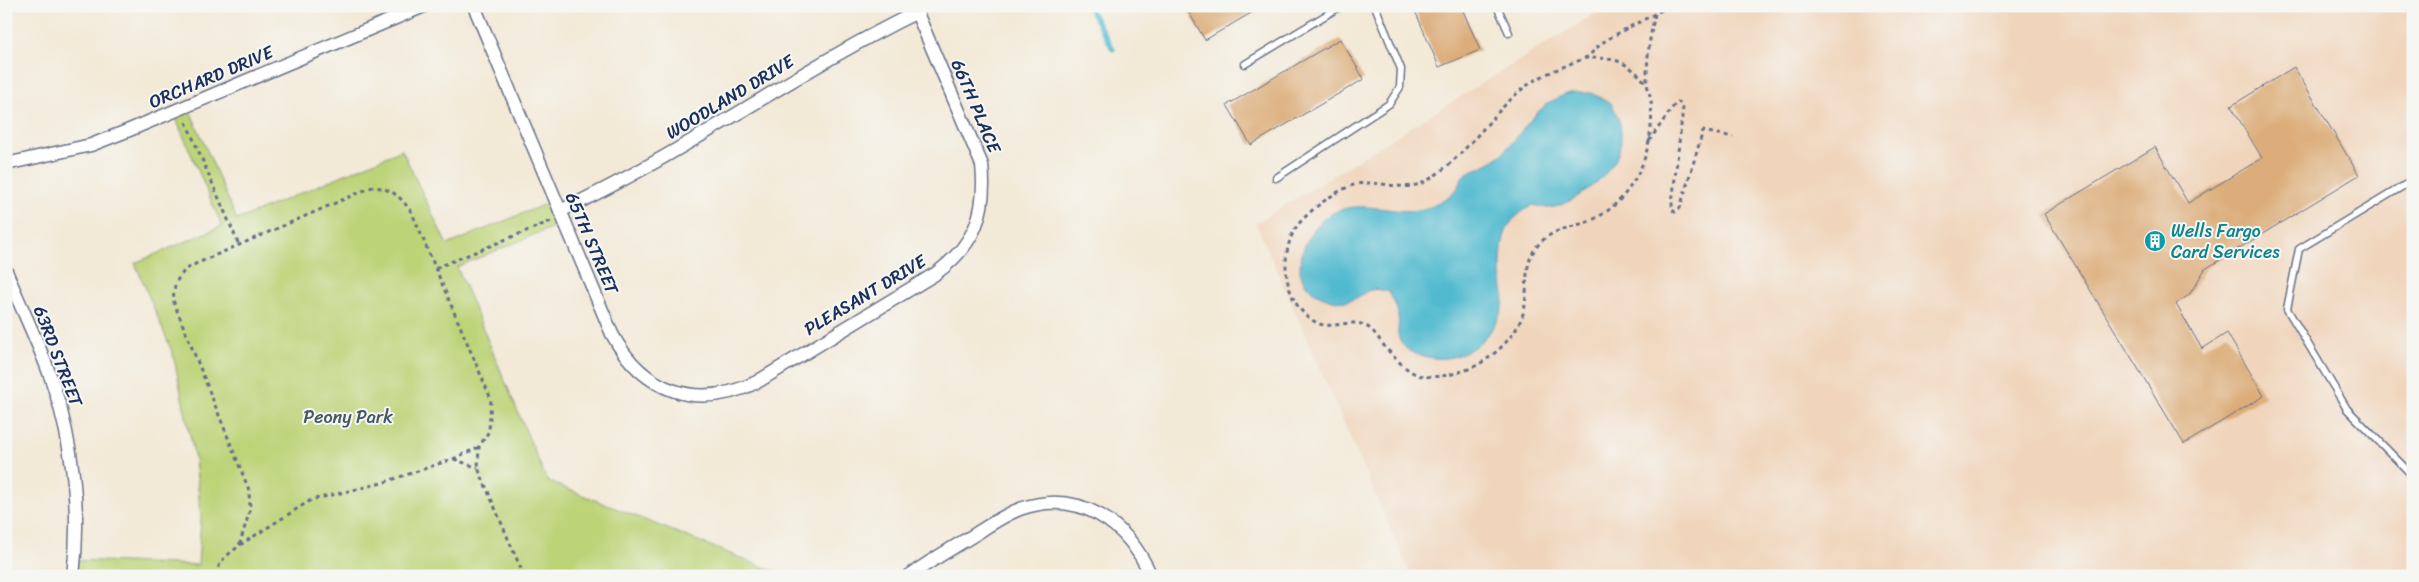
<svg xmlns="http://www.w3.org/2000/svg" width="2419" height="582" viewBox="0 0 2419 582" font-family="Sriracha,sans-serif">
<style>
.built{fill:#f0d5bc}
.green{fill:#bcd377;stroke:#6c816a}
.water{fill:#51bacf;stroke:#367496}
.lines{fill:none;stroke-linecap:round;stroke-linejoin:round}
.stream{stroke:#51bacf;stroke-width:5}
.building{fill:#dcad7a}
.service-casing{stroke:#677088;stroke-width:9}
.minor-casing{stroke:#677088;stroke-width:15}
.path{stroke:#677088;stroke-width:3;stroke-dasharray:4 4;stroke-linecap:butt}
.service{stroke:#fff;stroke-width:6}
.minor{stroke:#fff;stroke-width:12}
.labels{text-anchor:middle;stroke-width:4;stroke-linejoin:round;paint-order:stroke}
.street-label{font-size:18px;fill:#1b2f5e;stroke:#f6f6f2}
.culture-label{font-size:18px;fill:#0d838f;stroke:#f6f6f2;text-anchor:start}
.park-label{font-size:18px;fill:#435864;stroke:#f6f6f2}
</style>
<rect width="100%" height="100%" fill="#f6f6f2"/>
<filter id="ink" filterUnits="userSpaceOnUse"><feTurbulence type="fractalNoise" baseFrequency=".02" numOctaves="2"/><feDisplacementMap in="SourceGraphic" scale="10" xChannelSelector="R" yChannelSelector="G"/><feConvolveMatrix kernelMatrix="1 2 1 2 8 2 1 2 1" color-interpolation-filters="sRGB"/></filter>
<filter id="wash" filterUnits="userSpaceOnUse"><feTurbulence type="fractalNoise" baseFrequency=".0096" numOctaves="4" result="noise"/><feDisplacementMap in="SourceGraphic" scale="20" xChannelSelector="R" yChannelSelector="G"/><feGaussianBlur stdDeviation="1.12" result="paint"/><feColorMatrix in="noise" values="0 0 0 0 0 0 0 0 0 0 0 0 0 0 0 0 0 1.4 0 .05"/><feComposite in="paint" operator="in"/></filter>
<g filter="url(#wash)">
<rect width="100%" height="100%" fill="#f3e9d7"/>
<path class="built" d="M 1607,6 L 2413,6 L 2413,576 L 1411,576 L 1256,223 Z"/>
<path class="green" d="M 188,106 L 237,220 L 402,150 L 447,245 L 555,200 L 565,222 L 457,267 L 547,481 L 786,576 L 73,576 L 75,560 L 198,565 L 201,518 L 195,459 L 173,354 L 135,263 L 222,226 L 173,112 Z"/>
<path class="water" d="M 1570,93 L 1591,93 L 1611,103 C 1620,118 1624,133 1619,151 C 1613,174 1572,206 1549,208 C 1544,208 1538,206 1533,205 C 1521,212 1509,220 1505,234 C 1502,243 1501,258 1501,267 C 1500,281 1507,296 1502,309 C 1491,343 1458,366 1423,356 C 1414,354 1406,351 1401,342 C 1395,333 1400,327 1398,317 C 1398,308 1393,300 1389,292 C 1362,284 1366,298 1347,301 C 1339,303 1324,298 1317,294 C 1308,290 1299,277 1300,267 C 1301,253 1306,239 1315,228 C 1351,185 1394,224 1435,205 C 1443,201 1454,193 1459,186 C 1461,183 1461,178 1464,175 C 1467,172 1488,165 1494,160 C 1523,138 1531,105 1570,93 Z"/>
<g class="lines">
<path class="stream" d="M 1088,6 L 1113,49"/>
</g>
<g id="blocks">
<g class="building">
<path d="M 1185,6 L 1263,6 L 1205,40 Z"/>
<path d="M 1413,6 L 1461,6 L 1480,50 L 1439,67 Z"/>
<path d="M 1340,39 L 1364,79 L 1251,145 L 1227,105 Z"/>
<path d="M 2294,67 L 2359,175 L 2205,269 L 2189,295 L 2176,304 L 2202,349 L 2227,333 L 2264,396 L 2184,444 L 2044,214 L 2155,147 L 2188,203 L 2262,158 L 2231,106 Z"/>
</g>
</g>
</g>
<g filter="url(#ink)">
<use href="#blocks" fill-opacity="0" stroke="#677088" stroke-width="1"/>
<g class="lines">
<g class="service-casing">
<g id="service">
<path d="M 1497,6 L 1509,33"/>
<path d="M 1245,64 L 1341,6"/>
<path d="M 1276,178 L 1389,104 L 1400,87 L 1401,69 L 1375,6"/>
<path d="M 2413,180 L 2299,249 L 2287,309 L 2347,409 L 2413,476"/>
</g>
</g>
<g class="minor-casing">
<g id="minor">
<path d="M 474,6 L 612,334 C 643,392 697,411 757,382 L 935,274 C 975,245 987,213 982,165 L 914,6"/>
<path d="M 6,164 L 91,145 L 127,131 L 424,6"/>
<path d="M 560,211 C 684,154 794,72 917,12"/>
<path d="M 6,271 C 21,308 40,345 53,384 C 73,444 81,512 73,576"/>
<path d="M 909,576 C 930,561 952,548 974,535 C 988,526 1004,515 1020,509 C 1079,488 1128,523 1151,576"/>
</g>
</g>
<g class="path">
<path d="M 1655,14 C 1650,35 1647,56 1647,78 C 1646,86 1650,93 1651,101 C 1653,122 1650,145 1642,165 C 1632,188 1616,209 1592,220 C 1573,228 1553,228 1539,244 C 1523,261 1528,283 1525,305 C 1522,329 1500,352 1479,364 C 1465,372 1439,379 1422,376 C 1409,374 1395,358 1386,348 C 1380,341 1374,330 1366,326 C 1352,318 1334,329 1320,324 C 1284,310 1277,255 1297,226 C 1309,210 1344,183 1365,183 C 1387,182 1407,193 1428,180 C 1465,157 1488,118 1521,90 C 1534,79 1552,71 1568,65 C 1573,62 1579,61 1584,59 C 1591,55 1596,48 1602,43 C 1623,29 1647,19 1669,6"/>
<path d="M 1584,58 C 1615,58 1625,59 1646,83"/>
<path d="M 186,122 L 239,245"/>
<path d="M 1649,141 L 1675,104 L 1679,102 L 1683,108 L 1672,204 L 1672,210 L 1675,212 L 1680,208 L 1703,131 L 1733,137"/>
<path d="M 436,268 L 551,221"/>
<path d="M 454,459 L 478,468"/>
<path d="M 240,545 L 311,500 L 382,483 L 453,459 L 479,447"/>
<path d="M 218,576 L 219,566 L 224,558 L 239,546 L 250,510 L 249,490 L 174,303 C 172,287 177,275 191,266 L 372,187 C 392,188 401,197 412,213 L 491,399 L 489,431 L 479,447 L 478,468 L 524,576"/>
<path d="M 654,576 L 698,573 L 724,576"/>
</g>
<use href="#service" class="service"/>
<use href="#minor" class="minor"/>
</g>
</g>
<defs>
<g id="building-disc" transform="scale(1.125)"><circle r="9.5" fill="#0f9aa8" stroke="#f6f6f2"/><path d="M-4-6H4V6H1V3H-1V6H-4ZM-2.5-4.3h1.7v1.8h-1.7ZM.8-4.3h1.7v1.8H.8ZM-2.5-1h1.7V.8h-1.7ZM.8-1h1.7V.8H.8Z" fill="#fff"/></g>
</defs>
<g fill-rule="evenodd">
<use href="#building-disc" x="2155" y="241"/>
</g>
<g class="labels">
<g class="street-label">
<text transform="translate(211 77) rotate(-23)" y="6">ORCHARD DRIVE</text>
<text transform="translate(730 97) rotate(-31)" y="6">WOODLAND DRIVE</text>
<text transform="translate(976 106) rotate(67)" y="6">66TH PLACE</text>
<text transform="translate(592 243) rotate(67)" y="6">65TH STREET</text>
<text transform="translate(865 295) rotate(-31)" y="6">PLEASANT DRIVE</text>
<text transform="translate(58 356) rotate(69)" y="6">63RD STREET</text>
</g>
<g class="culture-label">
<text x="2171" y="237">Wells Fargo<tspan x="2171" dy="21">Card Services</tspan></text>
</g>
<g class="park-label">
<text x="348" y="423">Peony Park</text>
</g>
</g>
<rect width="2419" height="582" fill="none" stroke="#f6f6f2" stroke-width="25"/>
</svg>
